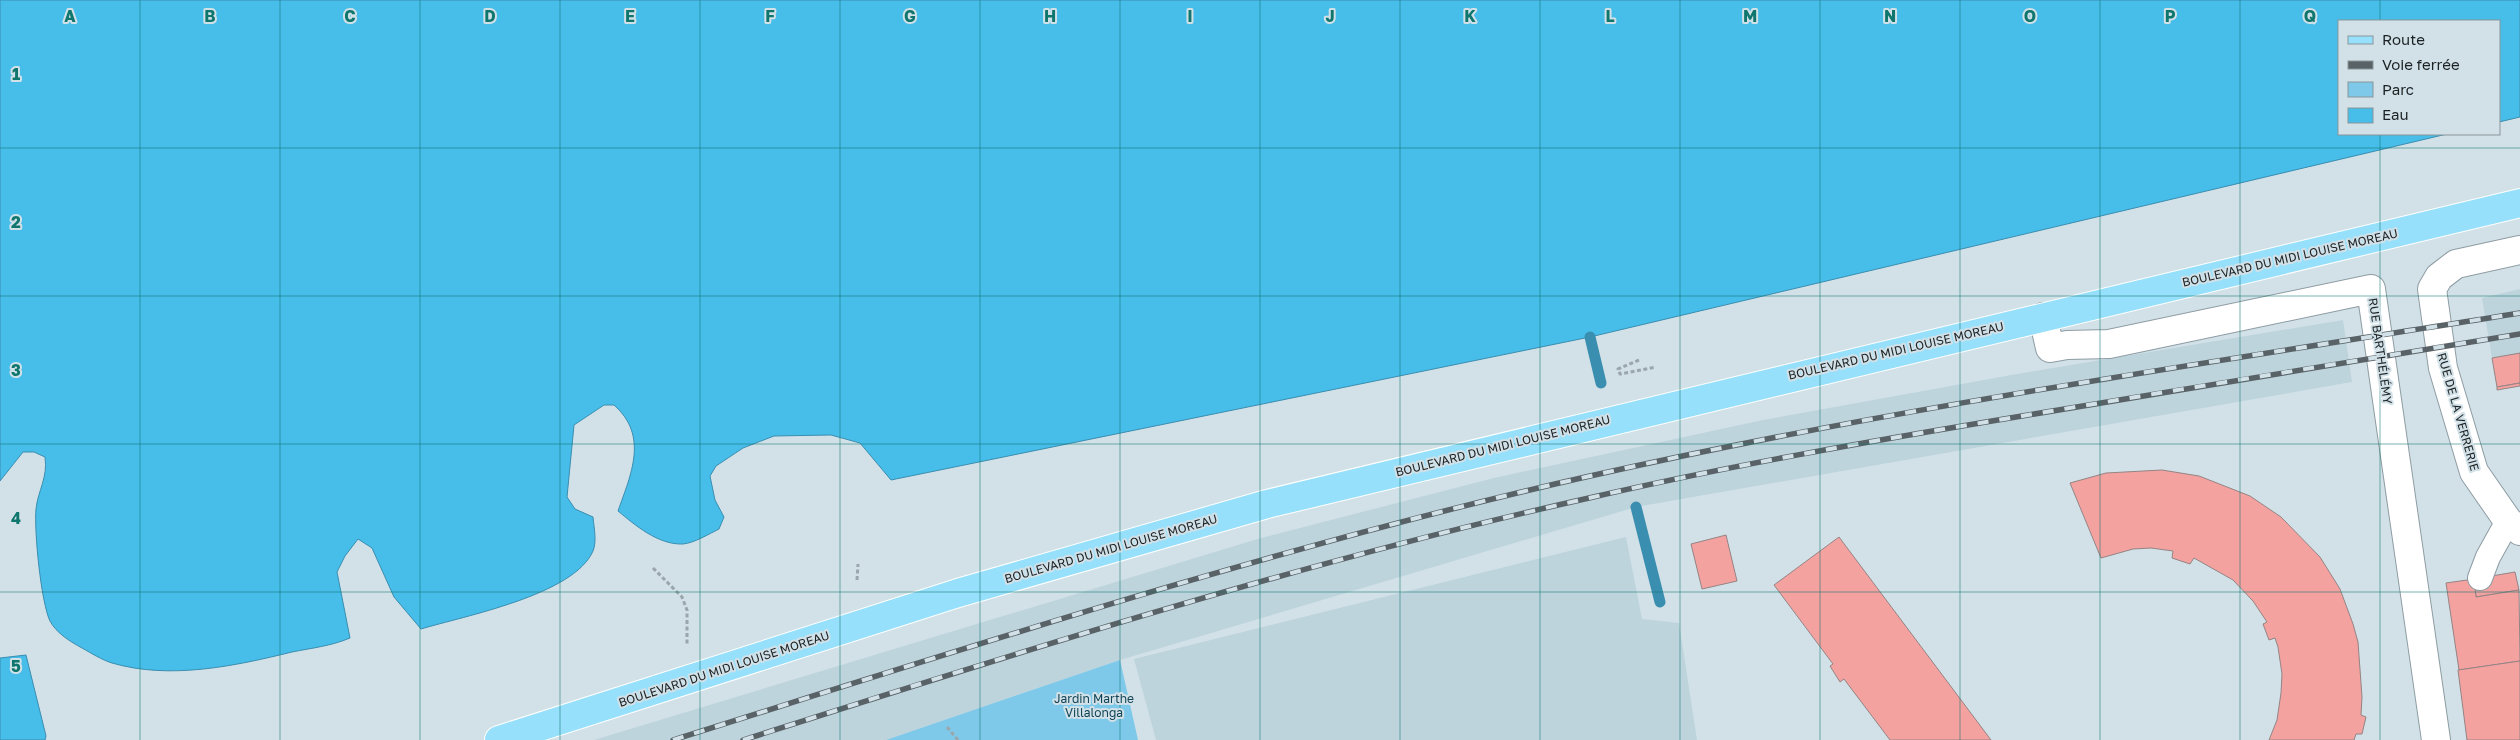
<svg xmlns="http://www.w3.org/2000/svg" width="2520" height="740" viewBox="0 0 2520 740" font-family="'Golos Text',sans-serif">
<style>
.built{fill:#bdd4dd}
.green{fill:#7ec9e9}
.water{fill:#47bdea;stroke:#3a8eaf}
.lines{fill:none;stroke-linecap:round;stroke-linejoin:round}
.stream{stroke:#3a8eaf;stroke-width:11}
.building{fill:#f4a2a0;stroke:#948484}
.service-casing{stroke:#8e9ca3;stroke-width:26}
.pedestrian-casing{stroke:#8e9ca3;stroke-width:30}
.minor-casing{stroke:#8e9ca3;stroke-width:30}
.primary-casing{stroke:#fff;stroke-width:30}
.path{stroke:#9aa6ac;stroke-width:3;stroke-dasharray:4 2.5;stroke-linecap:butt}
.service{stroke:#fff;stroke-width:24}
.pedestrian{stroke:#fff;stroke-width:28}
.minor{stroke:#fff;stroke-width:28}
.primary{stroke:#96e0fb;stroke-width:28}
.rail-casing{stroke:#596266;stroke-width:5.5}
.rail{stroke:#d2e1e8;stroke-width:4;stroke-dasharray:11;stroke-linecap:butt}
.grid{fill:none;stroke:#0f766e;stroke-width:1;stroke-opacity:0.55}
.labels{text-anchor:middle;stroke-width:4;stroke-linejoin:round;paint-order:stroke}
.street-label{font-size:12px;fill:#1c2224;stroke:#d2e1e8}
.park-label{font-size:12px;fill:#104355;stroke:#d2e1e8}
.grid-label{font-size:16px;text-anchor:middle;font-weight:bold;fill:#0f766e;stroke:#d2e1e8;stroke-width:4;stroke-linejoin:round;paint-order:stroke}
</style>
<rect width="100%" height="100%" fill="#d2e1e8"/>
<g class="built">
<path d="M 2520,289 L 2520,353 L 2492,358 L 2482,298 Z"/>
<path d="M 2343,320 L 2352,382 L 1636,507 L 1120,660 L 886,740 L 594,740 L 1261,538 L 1494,478 L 1763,420 L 2017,374 Z"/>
<path d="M 1626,537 L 1642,619 L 1679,623 L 1697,740 L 1156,740 L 1134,659 Z"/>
</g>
<path class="green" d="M 1120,660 L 1138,740 L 886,740 Z"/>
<g class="water">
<path d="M 0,0 L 2520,0 L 2520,117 L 2499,122 L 2499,21 L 2339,21 L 2339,134 L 2447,134 L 1590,337 L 891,480 L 860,443 L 831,435 L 774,436 L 743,448 L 716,466 L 710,476 L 715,500 L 724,517 L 719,529 C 709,534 694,543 683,544 C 658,545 635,525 618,511 C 631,474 649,436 614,405 L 604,405 L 574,425 L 567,497 L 575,509 L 593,517 C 594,528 597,541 593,551 C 574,595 464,616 421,629 L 394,597 L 372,548 L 358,539 L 345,556 L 337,572 L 350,638 C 331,646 312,648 292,652 C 235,666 170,680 112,663 C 102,660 91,653 82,648 C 71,642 56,633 50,621 C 41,602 34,531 36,509 C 38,490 48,478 45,457 L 34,452 L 23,452 L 0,481 Z"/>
<path d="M 26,655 L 46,736 L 45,740 L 0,740 L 0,658 Z"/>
</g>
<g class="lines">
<g class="stream">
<path d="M 1590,337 L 1601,383"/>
<path d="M 1636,507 L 1660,602"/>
</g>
</g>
<g class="building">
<path d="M 2520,353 L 2520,383 L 2497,387 L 2492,358 Z"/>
<path d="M 2520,383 L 2520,386 L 2497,390 L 2497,387 Z"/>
<path d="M 2162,470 L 2199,476 L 2250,496 L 2281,517 L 2320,557 L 2340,589 L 2353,624 L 2358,642 L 2362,697 L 2361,715 L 2366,717 L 2362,734 L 2356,734 L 2354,740 L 2269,740 L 2277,720 L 2281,693 L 2282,674 L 2278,647 L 2275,638 L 2269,640 L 2263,624 L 2267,622 L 2253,601 L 2233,580 L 2194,558 L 2190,564 L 2172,558 L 2173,551 L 2151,548 L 2133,549 L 2101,558 L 2070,483 L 2106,473 Z"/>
<path d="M 1726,535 L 1737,581 L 1702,589 L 1691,544 Z"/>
<path d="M 1839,537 L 1991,740 L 1890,740 L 1844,679 L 1840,682 L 1830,666 L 1833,664 L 1774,585 Z"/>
<path d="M 2515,572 L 2519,590 L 2476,597 L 2474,579 Z"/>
<path d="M 2474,579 L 2476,597 L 2519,590 L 2520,661 L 2459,670 L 2446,583 Z"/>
<path d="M 2520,661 L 2520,740 L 2467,740 L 2458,670 Z"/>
</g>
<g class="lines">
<g class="service-casing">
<path id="service" d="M 2480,578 L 2488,557 L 2508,521"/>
</g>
<g class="pedestrian-casing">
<path id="pedestrian" d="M 2043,317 L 2050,348 L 2067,345 L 2109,344 L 2371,289 L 2436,740"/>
</g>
<g class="minor-casing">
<path id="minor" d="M 2520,250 L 2456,264 L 2439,277 L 2432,289 L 2443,368 L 2474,472 L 2508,521 L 2520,531"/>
</g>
<g class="primary-casing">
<path id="primary" d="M 499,740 L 958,593 L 1267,504 L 2520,203"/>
</g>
<g class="path">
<path d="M 1639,360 L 1618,369 L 1620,374 L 1656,367"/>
<path d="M 653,568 L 682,597 L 687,610 L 687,644"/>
<path d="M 857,580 L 858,564"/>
<path d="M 947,727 L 958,740"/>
</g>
<use href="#service" class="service"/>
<use href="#pedestrian" class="pedestrian"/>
<use href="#minor" class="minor"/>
<use href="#primary" class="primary"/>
<g class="rail-casing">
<g id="rail">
<path d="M 673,740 C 976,645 1279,546 1590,476 C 1897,407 2209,363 2520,313"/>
<path d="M 743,740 C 1022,651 1303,562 1589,498 C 1732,465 1877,440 2022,416 C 2188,388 2354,361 2520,334"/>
</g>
</g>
<use href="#rail" class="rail"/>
</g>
<path class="grid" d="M 140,0 L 140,740M 280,0 L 280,740M 420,0 L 420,740M 560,0 L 560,740M 700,0 L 700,740M 840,0 L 840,740M 980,0 L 980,740M 1120,0 L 1120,740M 1260,0 L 1260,740M 1400,0 L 1400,740M 1540,0 L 1540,740M 1680,0 L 1680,740M 1820,0 L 1820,740M 1960,0 L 1960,740M 2100,0 L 2100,740M 2240,0 L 2240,740M 2380,0 L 2380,21M 2380,134 L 2380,740M 0,148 L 2520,148M 0,296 L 2520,296M 0,444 L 2520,444M 0,592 L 2520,592"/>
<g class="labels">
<g class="street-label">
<text transform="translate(2290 258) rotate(-13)" y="4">BOULEVARD DU MIDI LOUISE MOREAU</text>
<text transform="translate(1896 351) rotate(-13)" y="4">BOULEVARD DU MIDI LOUISE MOREAU</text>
<text transform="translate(2380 351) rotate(82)" y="4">RUE BARTHÉLÉMY</text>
<text transform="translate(2458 412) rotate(74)" y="4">RUE DE LA VERRERIE</text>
<text transform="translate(1503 446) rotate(-14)" y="4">BOULEVARD DU MIDI LOUISE MOREAU</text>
<text transform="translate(1111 549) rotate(-16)" y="4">BOULEVARD DU MIDI LOUISE MOREAU</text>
<text transform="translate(724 669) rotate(-18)" y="4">BOULEVARD DU MIDI LOUISE MOREAU</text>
</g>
<g class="park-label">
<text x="1094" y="703">Jardin Marthe<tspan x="1094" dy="14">Villalonga</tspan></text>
</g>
</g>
<g class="grid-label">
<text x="70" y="22">A</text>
<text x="210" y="22">B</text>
<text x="350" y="22">C</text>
<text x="490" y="22">D</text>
<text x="630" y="22">E</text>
<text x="770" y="22">F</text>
<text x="910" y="22">G</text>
<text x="1050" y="22">H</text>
<text x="1190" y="22">I</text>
<text x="1330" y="22">J</text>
<text x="1470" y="22">K</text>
<text x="1610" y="22">L</text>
<text x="1750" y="22">M</text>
<text x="1890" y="22">N</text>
<text x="2030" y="22">O</text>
<text x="2170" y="22">P</text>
<text x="2310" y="22">Q</text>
<text x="16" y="80">1</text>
<text x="16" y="228">2</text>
<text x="16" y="376">3</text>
<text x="16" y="524">4</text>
<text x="16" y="672">5</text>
</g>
<rect x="2338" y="20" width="162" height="115" fill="#d2e1e8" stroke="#89959a"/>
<rect x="2348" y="36" width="25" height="8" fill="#96e0fb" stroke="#89959a"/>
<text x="2382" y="45" font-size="15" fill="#1c2224">Route</text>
<rect x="2348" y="61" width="25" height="8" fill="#596266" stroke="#89959a"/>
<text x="2382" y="70" font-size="15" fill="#1c2224">Voie ferrée</text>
<rect x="2348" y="82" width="25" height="15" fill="#7ec9e9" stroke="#89959a"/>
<text x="2382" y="95" font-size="15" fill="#1c2224">Parc</text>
<rect x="2348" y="108" width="25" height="15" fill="#47bdea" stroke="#89959a"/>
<text x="2382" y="120" font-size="15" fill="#1c2224">Eau</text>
</svg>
